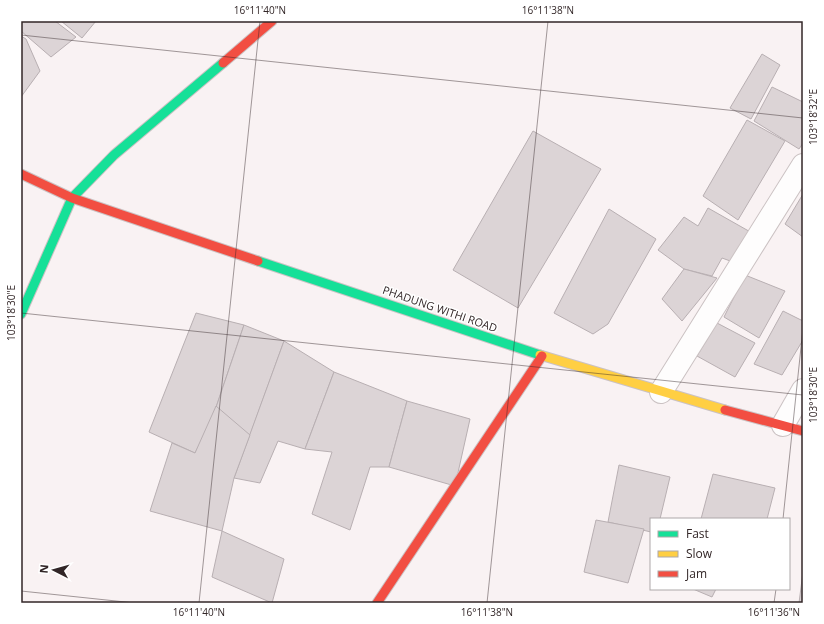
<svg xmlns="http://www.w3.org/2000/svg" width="824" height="624" viewBox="0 0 824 624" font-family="'Open Sans',sans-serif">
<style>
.building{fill:#dcd4d6;stroke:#b8afb2}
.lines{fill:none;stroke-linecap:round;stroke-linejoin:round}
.street-casing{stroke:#cbc2c3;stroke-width:24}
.fast-casing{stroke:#cbc2c3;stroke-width:11}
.slow-casing{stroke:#cbc2c3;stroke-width:11}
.jam-casing{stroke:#cbc2c3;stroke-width:11}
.street{stroke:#fefdfd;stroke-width:22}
.fast{stroke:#16e098;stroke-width:9}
.slow{stroke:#ffcf43;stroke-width:9}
.jam{stroke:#f24e42;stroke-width:9}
.ticks{fill:none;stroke:#322627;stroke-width:1;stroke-opacity:0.45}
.labels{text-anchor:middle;stroke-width:3;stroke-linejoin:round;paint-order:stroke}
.street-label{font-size:11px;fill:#322627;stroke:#fff}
.neatline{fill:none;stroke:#322627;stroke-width:1.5}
.ticks-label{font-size:10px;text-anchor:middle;fill:#322627}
</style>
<rect width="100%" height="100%" fill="#f9f2f3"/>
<g class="building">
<path d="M 21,21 L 55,21 L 76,37 L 51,57 L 21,31 Z"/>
<path d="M 61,21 L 96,21 L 82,38 Z"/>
<path d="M 21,36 L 26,39 L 40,71 L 21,97 Z"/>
<path d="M 762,54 L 780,65 L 751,119 L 730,108 Z"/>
<path d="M 772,87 L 803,102 L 803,143 L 799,149 L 754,121 Z"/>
<path d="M 747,120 L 785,141 L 738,220 L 703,196 Z"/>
<path d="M 533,131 L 601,169 L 518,308 L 453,270 Z"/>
<path d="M 803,194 L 803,237 L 785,224 Z"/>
<path d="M 708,208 L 754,234 L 733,262 L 722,258 L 712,276 L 684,269 L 658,250 L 684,217 L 698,226 Z"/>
<path d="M 609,209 L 656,239 L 608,324 L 593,334 L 554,313 Z"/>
<path d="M 684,269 L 717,278 L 682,321 L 662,299 Z"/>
<path d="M 745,275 L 785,291 L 759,338 L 724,317 Z"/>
<path d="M 783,311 L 803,321 L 803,340 L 782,375 L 754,364 Z"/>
<path d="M 196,313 L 244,325 L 210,425 L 195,453 L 149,432 Z"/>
<path d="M 717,323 L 755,343 L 735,377 L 697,356 Z"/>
<path d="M 244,325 L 284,341 L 250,435 L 210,425 Z"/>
<path d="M 284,341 L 334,372 L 305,449 L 278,441 L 260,483 L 234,478 Z"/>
<path d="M 334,372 L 407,401 L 389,467 L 370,467 L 350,530 L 312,514 L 332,452 L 305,449 Z"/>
<path d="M 407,401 L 470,419 L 455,486 L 389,467 Z"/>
<path d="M 216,406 L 250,435 L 234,478 L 222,531 L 150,511 L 172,443 L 195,453 Z"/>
<path d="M 619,465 L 670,477 L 660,519 L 651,519 L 651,532 L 608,522 Z"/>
<path d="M 713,474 L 775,488 L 767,519 L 701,519 Z"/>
<path d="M 596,520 L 644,529 L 628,583 L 584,572 Z"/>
<path d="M 222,531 L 284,559 L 272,603 L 212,577 Z"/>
<path d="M 803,572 L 803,603 L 799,603 Z"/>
<path d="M 693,589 L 716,589 L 712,597 Z"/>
</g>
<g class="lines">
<g class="street-casing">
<g id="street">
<path d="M 661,392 L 803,165"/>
<path d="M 783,425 L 803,390"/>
</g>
</g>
<g class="fast-casing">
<g id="fast">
<path d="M 258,261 L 540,355"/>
<path d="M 21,314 L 72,198 L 114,155 L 223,63"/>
</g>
</g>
<g class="slow-casing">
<path id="slow" d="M 540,355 L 725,410"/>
</g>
<g class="jam-casing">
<g id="jam">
<path d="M 223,63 L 272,21"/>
<path d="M 21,174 L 72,198 L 258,261"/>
<path d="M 725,410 L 803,431"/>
<path d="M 377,603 L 542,356"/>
</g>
</g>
<use href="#street" class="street"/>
<use href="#fast" class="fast"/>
<use href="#slow" class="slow"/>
<use href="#jam" class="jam"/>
</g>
<path class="ticks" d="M 21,35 L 803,118M 21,313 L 803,395M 783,519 L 803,328M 21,591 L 135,603M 199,603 L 260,21M 487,603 L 548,21M 774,603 L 776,589"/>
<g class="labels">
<g class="street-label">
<text transform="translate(440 309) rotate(19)" y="4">PHADUNG WITHI ROAD</text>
</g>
</g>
<rect width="824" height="624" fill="none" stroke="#ffffff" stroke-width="44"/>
<rect x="650" y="518" width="140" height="72" fill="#ffffff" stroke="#ada8a9"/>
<rect x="658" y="531" width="20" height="6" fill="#16e098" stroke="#ada8a9"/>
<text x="686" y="538" font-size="12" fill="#322627">Fast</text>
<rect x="658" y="551" width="20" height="6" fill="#ffcf43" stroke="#ada8a9"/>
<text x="686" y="558" font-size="12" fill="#322627">Slow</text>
<rect x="658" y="571" width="20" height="6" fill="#f24e42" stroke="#ada8a9"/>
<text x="686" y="578" font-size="12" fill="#322627">Jam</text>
<g transform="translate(54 570) rotate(276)" stroke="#ffffff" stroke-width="3" paint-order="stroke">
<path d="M0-3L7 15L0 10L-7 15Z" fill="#322627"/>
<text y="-6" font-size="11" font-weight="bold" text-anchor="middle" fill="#322627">N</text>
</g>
<rect x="22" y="22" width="780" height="580" class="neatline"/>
<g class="ticks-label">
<text x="260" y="14">16°11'40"N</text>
<text x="548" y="14">16°11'38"N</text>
<text transform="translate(813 117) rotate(-90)" y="4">103°18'32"E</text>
<text transform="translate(11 313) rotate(-90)" y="4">103°18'30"E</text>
<text transform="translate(813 395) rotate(-90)" y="4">103°18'30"E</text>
<text x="199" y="616">16°11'40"N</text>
<text x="487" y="616">16°11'38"N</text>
<text x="774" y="616">16°11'36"N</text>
</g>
</svg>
